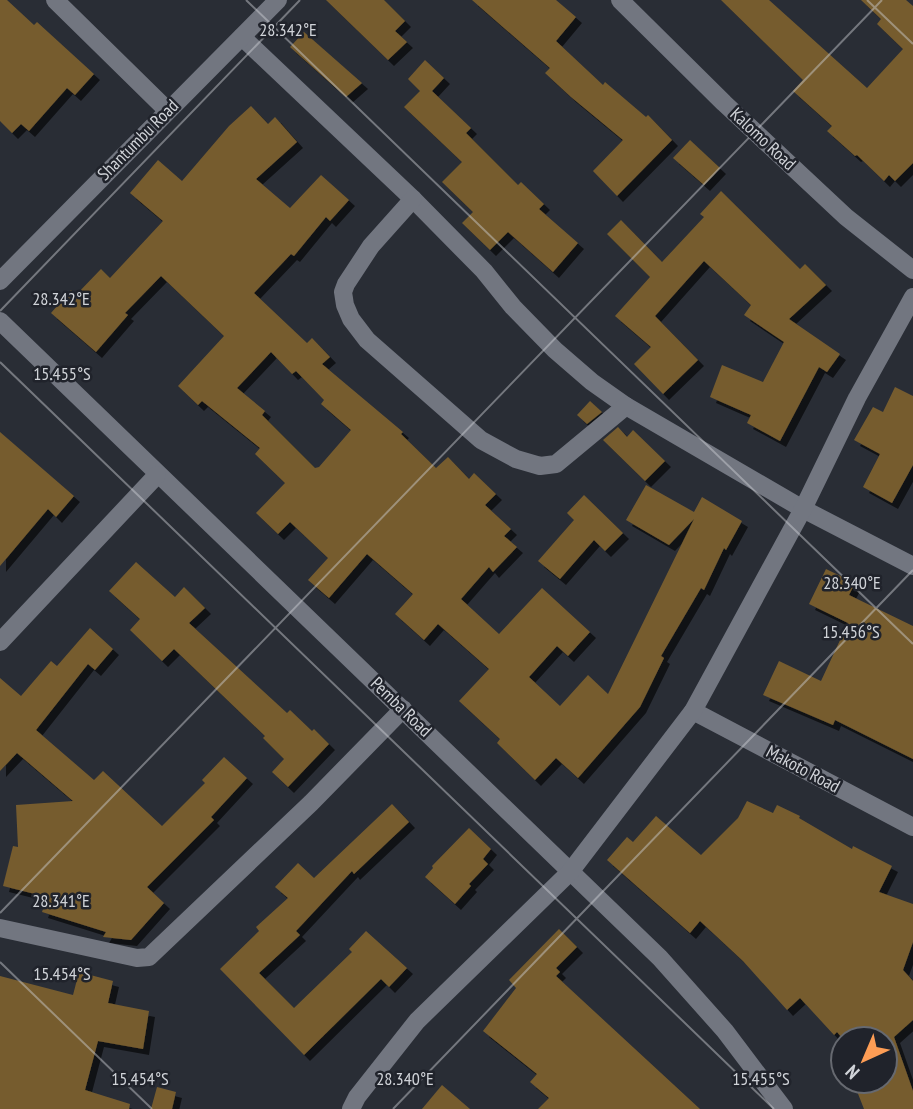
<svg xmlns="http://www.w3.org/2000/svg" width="913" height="1109" viewBox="0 0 913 1109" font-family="'PT Sans Narrow',sans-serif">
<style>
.building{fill:#765c2f;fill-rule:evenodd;filter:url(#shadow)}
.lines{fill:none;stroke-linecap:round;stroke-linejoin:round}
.minor{stroke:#727680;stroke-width:18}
.ticks{fill:none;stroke:#d0d3d8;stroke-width:2;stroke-opacity:0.45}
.labels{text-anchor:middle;stroke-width:5;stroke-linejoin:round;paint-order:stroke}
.street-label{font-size:18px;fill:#d0d3d8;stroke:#20232b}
.ticks-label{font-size:18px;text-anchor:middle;fill:#d0d3d8;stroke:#20232b;stroke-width:5;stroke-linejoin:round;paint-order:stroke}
</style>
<defs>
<filter id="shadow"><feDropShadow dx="6" dy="6" stdDeviation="0" flood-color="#0009"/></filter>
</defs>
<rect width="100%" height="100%" fill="#292d35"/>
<g class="building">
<path d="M 0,0 L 7,0 L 34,25 L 37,22 L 94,74 L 75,95 L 67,88 L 29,131 L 21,124 L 12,133 L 0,121 Z"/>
<path d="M 326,0 L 384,0 L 405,21 L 395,31 L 407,42 L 388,60 Z"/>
<path d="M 472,0 L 556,0 L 576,17 L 556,41 L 603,85 L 605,82 L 646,117 L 648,115 L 672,140 L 617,196 L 593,171 L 623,140 L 571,97 L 545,73 L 550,68 Z"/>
<path d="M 721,0 L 769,0 L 867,88 L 903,49 L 877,24 L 881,19 L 861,0 L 906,0 L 913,6 L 913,163 L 895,181 L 889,175 L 884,181 L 857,155 L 855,156 L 827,131 L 832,126 L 793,91 L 803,80 Z"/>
<path d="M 304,32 L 362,83 L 346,97 L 290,47 Z"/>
<path d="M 425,60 L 444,78 L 432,91 L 471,128 L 466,133 L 518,185 L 521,182 L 544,204 L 539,209 L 578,243 L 553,272 L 508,232 L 490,250 L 462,223 L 473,212 L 442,182 L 462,162 L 404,107 L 420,91 L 408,79 Z"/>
<path d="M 251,106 L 268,124 L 275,117 L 297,142 L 256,179 L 290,208 L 321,175 L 349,200 L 330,221 L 326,217 L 294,256 L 291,254 L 254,293 L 307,343 L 312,338 L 330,357 L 322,364 L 403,432 L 401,434 L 436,468 L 448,457 L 469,479 L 474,473 L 496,494 L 485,505 L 511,529 L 504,536 L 517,547 L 493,572 L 489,567 L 461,599 L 499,634 L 542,588 L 590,632 L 568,656 L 557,646 L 529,677 L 560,706 L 588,675 L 608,694 L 694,519 L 669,545 L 626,520 L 646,485 L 694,512 L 702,497 L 742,521 L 726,550 L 724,548 L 704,590 L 701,588 L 661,656 L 664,658 L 640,707 L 578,778 L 556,758 L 535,780 L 497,743 L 500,739 L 459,701 L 489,669 L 438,624 L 424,640 L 395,614 L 413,594 L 367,554 L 329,598 L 308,580 L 328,558 L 290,522 L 278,534 L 256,513 L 285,483 L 255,454 L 260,448 L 202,401 L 198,405 L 178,386 L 224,336 L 161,276 L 125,313 L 128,315 L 96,352 L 51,313 L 71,290 L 76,295 L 101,269 L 110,278 L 163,221 L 130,193 L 158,160 L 182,181 L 229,126 ZM 271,352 L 292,374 L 296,371 L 324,400 L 321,404 L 351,430 L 319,467 L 315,468 L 262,415 L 265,411 L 237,388 Z"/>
<path d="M 690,140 L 720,168 L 704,185 L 673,158 Z"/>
<path d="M 721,191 L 800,269 L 805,264 L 826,285 L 789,319 L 840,354 L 827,372 L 819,367 L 780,441 L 747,423 L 751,415 L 710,397 L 722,365 L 763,382 L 784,342 L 744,315 L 751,305 L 704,261 L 655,316 L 698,360 L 663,394 L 634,364 L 651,347 L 615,316 L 650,277 L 607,234 L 621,220 L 662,262 L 704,217 L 700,214 Z"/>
<path d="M 895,387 L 913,396 L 913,465 L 892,503 L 863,487 L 880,454 L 854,440 L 873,407 L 883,412 Z"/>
<path d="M 590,401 L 602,412 L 587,424 L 577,415 Z"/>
<path d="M 618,427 L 627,437 L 633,430 L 665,461 L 645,481 L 603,440 Z"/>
<path d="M 0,432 L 74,496 L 56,517 L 48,509 L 0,566 Z"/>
<path d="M 584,495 L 623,533 L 605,551 L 594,540 L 560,579 L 538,561 L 574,520 L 567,513 Z"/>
<path d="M 136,562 L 175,597 L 184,587 L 205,608 L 189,623 L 287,713 L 290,710 L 312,731 L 314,729 L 329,744 L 288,787 L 272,772 L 284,759 L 263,738 L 265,736 L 174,649 L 162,661 L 130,630 L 140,619 L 109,591 Z"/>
<path d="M 826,569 L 855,583 L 849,595 L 913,626 L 913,759 L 835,720 L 833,725 L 763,695 L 779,661 L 821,681 L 848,623 L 809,604 Z"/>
<path d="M 90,628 L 113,649 L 95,670 L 88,664 L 36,730 L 94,780 L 103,771 L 162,826 L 205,783 L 202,780 L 224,757 L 247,778 L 211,817 L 214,820 L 147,887 L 164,903 L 131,940 L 103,937 L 106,932 L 42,912 L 47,897 L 3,886 L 13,846 L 18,847 L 16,805 L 73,801 L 17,753 L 0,771 L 0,678 L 21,696 L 51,661 L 57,666 Z"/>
<path d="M 747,801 L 773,813 L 777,805 L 800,816 L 799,818 L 852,849 L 853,846 L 892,866 L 879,892 L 913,904 L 913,942 L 903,970 L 913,981 L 913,1020 L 894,1037 L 913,1091 L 913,1109 L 864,1109 L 853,1081 L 885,1081 L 885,1039 L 843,1039 L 837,1032 L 834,1035 L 800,998 L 787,1010 L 743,961 L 700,921 L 690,933 L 607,860 L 627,837 L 633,842 L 656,816 L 701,855 L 738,818 Z"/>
<path d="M 392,804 L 409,822 L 354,874 L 352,871 L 296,931 L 300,935 L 259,973 L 294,1008 L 352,952 L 349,949 L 366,931 L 407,968 L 389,987 L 381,979 L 304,1055 L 220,969 L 259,931 L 256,927 L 288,898 L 275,887 L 298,863 L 314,878 Z"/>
<path d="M 469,828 L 491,849 L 483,859 L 488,864 L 469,884 L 471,886 L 455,904 L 425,877 L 433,868 L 432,866 Z"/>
<path d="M 559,929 L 577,947 L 556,968 L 560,972 L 556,976 L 700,1109 L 538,1109 L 549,1098 L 530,1082 L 537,1074 L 483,1031 L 516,988 L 509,980 Z"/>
<path d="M 79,972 L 113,981 L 108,1003 L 149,1011 L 143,1049 L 98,1041 L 85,1090 L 130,1104 L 129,1109 L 0,1109 L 0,976 L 73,995 Z"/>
<path d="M 442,1085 L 470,1109 L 422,1109 Z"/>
<path d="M 157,1087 L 176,1092 L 172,1109 L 151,1109 Z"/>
</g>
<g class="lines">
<g class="minor">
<path d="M 55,0 L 167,110"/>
<path d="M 620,0 L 724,103 L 846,217 L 913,270"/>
<path d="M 242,37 L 413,199 L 484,271 L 513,307 L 555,350 L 592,382 L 626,406 L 803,509 L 913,566"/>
<path d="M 413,199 L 371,246 L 346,284 L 343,292 L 345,305 L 351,319 L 367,340 L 481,440 L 516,459 L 540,466 L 556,464 L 626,406"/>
<path d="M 0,281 L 278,0"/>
<path d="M 0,321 L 660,958 L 725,1031 L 784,1109"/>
<path d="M 0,642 L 157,475"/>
<path d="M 693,711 L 913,827"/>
<path d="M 0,928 L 137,958 L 149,957 L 311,803 L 403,709"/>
<path d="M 351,1109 L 357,1097 L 417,1021 L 570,872 L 693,711 L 803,509 L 857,398 L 913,297"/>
</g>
</g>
<path class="ticks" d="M 246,0 L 913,644M 867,0 L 913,44M 0,311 L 300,0M 0,362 L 774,1109M 0,913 L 882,0M 0,962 L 152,1109M 393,1109 L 913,570"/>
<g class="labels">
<g class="street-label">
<text transform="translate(763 139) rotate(43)" y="6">Kalomo Road</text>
<text transform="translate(138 140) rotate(-45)" y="6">Shantumbu Road</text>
<text transform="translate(401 707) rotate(44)" y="6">Pemba Road</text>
<text transform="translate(803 769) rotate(28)" y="6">Makoto Road</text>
</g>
</g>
<g class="ticks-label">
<text x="288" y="36">28.342°E</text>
<text x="61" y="305">28.342°E</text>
<text x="62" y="380">15.455°S</text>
<text x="852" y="589">28.340°E</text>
<text x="851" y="638">15.456°S</text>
<text x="61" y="907">28.341°E</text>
<text x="62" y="980">15.454°S</text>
<text x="405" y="1085">28.340°E</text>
<text x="140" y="1085">15.454°S</text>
<text x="761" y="1085">15.455°S</text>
</g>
<g transform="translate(864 1060) rotate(224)"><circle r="33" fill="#20232b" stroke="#666970" stroke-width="2"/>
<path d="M0-5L12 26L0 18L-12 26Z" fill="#fd9d55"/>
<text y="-10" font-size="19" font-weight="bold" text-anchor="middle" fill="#d0d3d8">N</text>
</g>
</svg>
